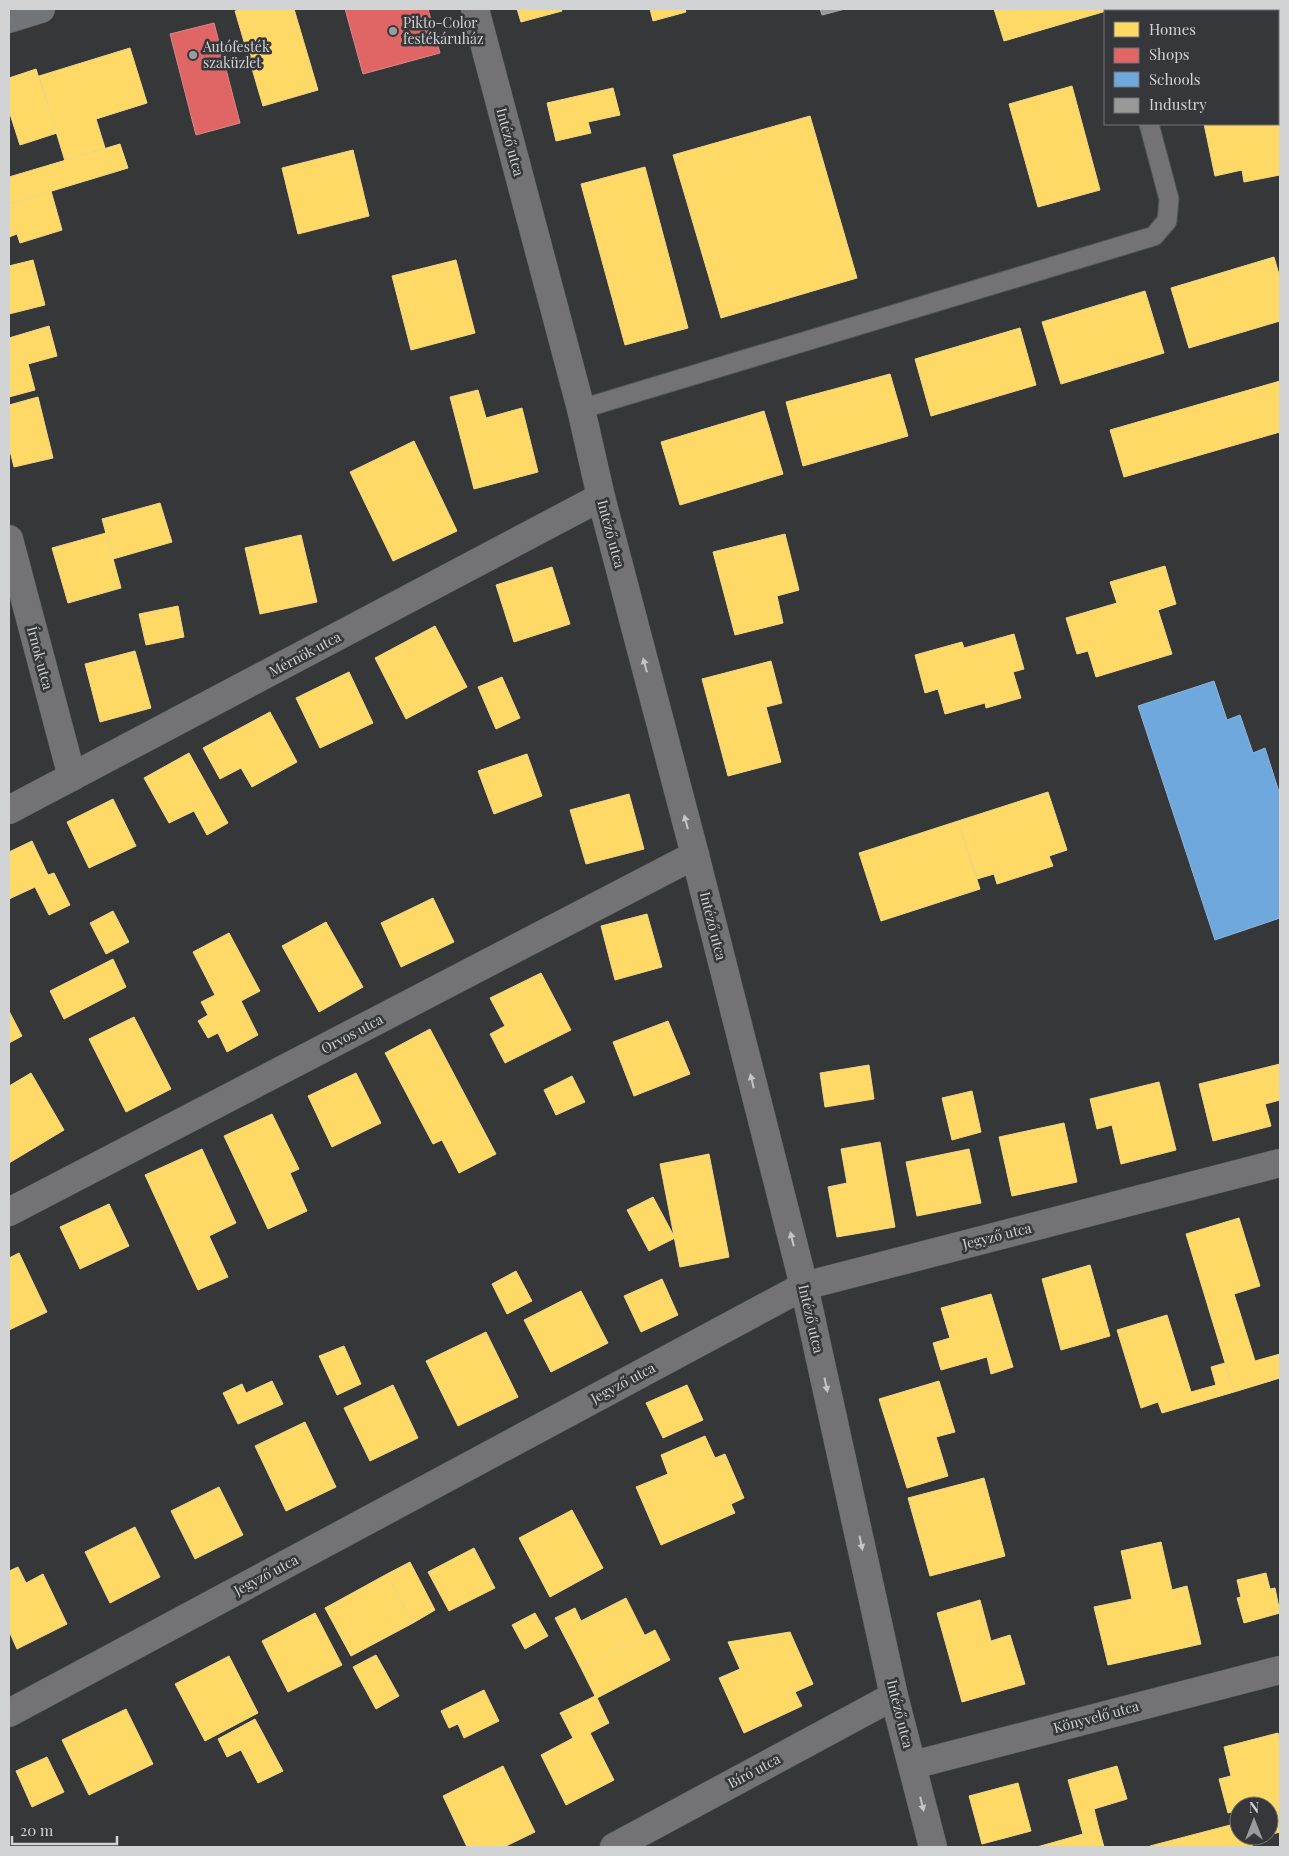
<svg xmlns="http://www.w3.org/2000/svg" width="1289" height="1856" viewBox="0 0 1289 1856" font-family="'Playfair Display',serif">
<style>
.homes{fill:#ffd966;stroke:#f2d787}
.shops{fill:#e06666;stroke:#dc8787}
.schools{fill:#6fa8dc;stroke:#8db5da}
.industry{fill:#999;stroke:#aaaaab}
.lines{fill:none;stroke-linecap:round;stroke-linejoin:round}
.lane-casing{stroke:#525354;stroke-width:21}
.street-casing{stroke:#525354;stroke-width:29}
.secondary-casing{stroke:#525354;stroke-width:29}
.lane{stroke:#737375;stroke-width:19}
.street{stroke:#737375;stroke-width:28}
.secondary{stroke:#727578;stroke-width:28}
.oneway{fill:#c4c5c6}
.poi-dot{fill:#9b9c9e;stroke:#35373a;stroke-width:2}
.labels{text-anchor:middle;stroke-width:5;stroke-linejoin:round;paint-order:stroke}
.poi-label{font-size:14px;fill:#d2d3d4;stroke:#35373a;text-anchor:start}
.street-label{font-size:14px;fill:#d2d3d4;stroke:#35373a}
</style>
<rect width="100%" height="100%" fill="#363739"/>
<g class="homes">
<path d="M 243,9 L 294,9 L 318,90 L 263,106 L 235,11 Z"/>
<path d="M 517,9 L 561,9 L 562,11 L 521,22 Z"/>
<path d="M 650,9 L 685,9 L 686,12 L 653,21 Z"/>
<path d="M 994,9 L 1113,9 L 1004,41 Z"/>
<path d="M 1146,9 L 1210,9 L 1211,11 L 1147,11 Z"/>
<path d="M 130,48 L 147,103 L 96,119 L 105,148 L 65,161 L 39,76 Z"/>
<path d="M 36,69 L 57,133 L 20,145 L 9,111 L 9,78 Z"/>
<path d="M 1072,86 L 1100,190 L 1038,207 L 1009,104 Z"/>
<path d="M 613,88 L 620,115 L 588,122 L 591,133 L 556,141 L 547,103 Z"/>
<path d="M 1278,95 L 1280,95 L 1280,175 L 1244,182 L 1242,170 L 1215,176 L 1204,124 L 1278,124 Z"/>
<path d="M 810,116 L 857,278 L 721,318 L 673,155 Z"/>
<path d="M 120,144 L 128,168 L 9,204 L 9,177 Z"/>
<path d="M 353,150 L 369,216 L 298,234 L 282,168 Z"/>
<path d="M 645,167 L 688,328 L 625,345 L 581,184 Z"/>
<path d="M 51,191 L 62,230 L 20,243 L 17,234 L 9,237 L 9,204 Z"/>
<path d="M 1274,257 L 1280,278 L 1280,321 L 1189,348 L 1171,288 Z"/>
<path d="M 33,260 L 45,305 L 9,314 L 9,266 Z"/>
<path d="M 456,260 L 475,333 L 411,350 L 392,276 Z"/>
<path d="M 1145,291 L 1164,353 L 1061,384 L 1042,322 Z"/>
<path d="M 49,326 L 57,356 L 28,364 L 35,390 L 9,397 L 9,338 Z"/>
<path d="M 1020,328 L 1036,385 L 931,416 L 915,359 Z"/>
<path d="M 890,374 L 908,436 L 803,466 L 786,402 Z"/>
<path d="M 1280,381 L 1280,432 L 1124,477 L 1110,430 Z"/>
<path d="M 478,390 L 486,418 L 522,408 L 538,472 L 474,489 L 450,397 Z"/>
<path d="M 38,397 L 53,458 L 14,467 L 9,447 L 9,405 Z"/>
<path d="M 764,411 L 783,474 L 680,505 L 661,442 Z"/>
<path d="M 414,441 L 457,531 L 393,561 L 350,472 Z"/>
<path d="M 160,503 L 172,542 L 113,559 L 102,519 Z"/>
<path d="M 106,533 L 121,588 L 68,603 L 52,548 Z"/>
<path d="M 785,534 L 799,590 L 777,596 L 783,623 L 735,635 L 713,552 Z"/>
<path d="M 301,535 L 317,602 L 260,614 L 245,548 Z"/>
<path d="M 1165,566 L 1176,604 L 1158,610 L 1172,654 L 1096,677 L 1088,651 L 1077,654 L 1066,618 L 1117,603 L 1110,582 Z"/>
<path d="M 552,567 L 570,624 L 514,642 L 496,585 Z"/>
<path d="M 178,606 L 184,637 L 146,645 L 139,614 Z"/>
<path d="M 435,626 L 467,687 L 406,719 L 375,658 Z"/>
<path d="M 1014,634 L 1024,669 L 1013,672 L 1021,698 L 986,708 L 985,703 L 945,714 L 938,689 L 925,693 L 915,655 L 962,642 L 964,648 Z"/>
<path d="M 135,651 L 151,708 L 100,722 L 85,664 Z"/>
<path d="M 771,661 L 782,703 L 766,707 L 781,762 L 728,776 L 702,679 Z"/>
<path d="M 349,672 L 373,723 L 320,748 L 296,698 Z"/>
<path d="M 502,677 L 520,718 L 496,729 L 478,687 Z"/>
<path d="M 270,712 L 297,762 L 252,787 L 241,768 L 220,779 L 203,748 Z"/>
<path d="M 189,753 L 228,823 L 207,835 L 194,811 L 169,823 L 144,778 Z"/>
<path d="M 527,754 L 542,796 L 494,814 L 478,771 Z"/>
<path d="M 1048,792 L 1067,850 L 1049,856 L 1053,866 L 997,884 L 994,874 L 977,879 L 958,821 Z"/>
<path d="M 629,794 L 644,849 L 586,864 L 570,810 Z"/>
<path d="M 113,799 L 136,846 L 89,868 L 67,822 Z"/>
<path d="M 958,821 L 980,889 L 881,921 L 859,853 Z"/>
<path d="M 32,841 L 48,875 L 54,873 L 70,905 L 49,915 L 35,887 L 9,899 L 9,852 Z"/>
<path d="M 433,898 L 454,942 L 401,967 L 381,923 Z"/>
<path d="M 113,911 L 129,942 L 106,954 L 90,923 Z"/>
<path d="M 647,914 L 662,967 L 615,980 L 601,926 Z"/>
<path d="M 326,922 L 363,987 L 319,1012 L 282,946 Z"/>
<path d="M 229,933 L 260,991 L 241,1001 L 258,1035 L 227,1052 L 218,1033 L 208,1038 L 198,1021 L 208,1015 L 201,1002 L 215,995 L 193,952 Z"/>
<path d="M 113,959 L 126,987 L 64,1019 L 50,991 Z"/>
<path d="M 541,973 L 571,1030 L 505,1063 L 490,1034 L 505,1026 L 490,998 Z"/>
<path d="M 9,1011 L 22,1036 L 9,1043 Z"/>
<path d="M 134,1017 L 171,1089 L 126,1112 L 89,1039 Z"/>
<path d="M 668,1021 L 690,1074 L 634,1096 L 613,1042 Z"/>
<path d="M 430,1029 L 496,1154 L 459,1173 L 442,1140 L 433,1144 L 385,1053 Z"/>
<path d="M 1280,1064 L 1280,1100 L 1265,1104 L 1271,1126 L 1213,1141 L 1199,1084 Z"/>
<path d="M 869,1065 L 874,1099 L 825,1107 L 820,1073 Z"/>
<path d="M 31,1073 L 64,1130 L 9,1163 L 9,1086 Z"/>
<path d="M 356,1073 L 381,1123 L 332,1147 L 308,1096 Z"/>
<path d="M 572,1076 L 585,1102 L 556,1115 L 544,1090 Z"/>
<path d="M 1159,1082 L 1176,1150 L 1121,1164 L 1112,1125 L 1097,1129 L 1090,1099 Z"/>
<path d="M 972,1091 L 981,1132 L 952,1140 L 942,1098 Z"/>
<path d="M 272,1114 L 299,1169 L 290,1173 L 307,1211 L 268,1229 L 224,1136 Z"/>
<path d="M 1064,1123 L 1077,1182 L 1012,1196 L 999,1137 Z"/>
<path d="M 880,1142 L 895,1227 L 837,1237 L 828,1187 L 847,1183 L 841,1149 Z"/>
<path d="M 202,1149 L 236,1223 L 209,1236 L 228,1277 L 198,1290 L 145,1175 Z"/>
<path d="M 969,1149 L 981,1203 L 917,1216 L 906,1162 Z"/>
<path d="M 709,1154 L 729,1257 L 680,1267 L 660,1164 Z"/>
<path d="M 653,1197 L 675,1238 L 649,1251 L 627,1210 Z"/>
<path d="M 109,1204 L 129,1246 L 80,1269 L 60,1227 Z"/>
<path d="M 1239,1218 L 1260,1286 L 1234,1294 L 1255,1361 L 1280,1354 L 1280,1378 L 1234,1392 L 1186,1234 Z"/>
<path d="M 19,1253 L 47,1312 L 9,1330 L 9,1258 Z"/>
<path d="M 1090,1265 L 1110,1336 L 1061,1350 L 1042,1279 Z"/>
<path d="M 516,1271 L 532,1301 L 507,1314 L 492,1284 Z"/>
<path d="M 662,1279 L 678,1315 L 641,1332 L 624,1296 Z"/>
<path d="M 581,1291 L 608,1343 L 551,1372 L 524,1320 Z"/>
<path d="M 991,1294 L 1013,1367 L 991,1374 L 987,1357 L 941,1370 L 933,1343 L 950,1338 L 941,1308 Z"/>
<path d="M 1167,1315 L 1191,1392 L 1216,1385 L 1211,1367 L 1225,1363 L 1234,1392 L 1162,1413 L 1158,1402 L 1141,1408 L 1117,1330 Z"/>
<path d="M 486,1332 L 518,1397 L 458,1426 L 426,1361 Z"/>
<path d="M 344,1346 L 361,1384 L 337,1395 L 319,1356 Z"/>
<path d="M 272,1381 L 283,1404 L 238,1424 L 223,1393 L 242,1384 L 246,1393 Z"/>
<path d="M 939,1381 L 955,1432 L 936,1437 L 948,1476 L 907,1488 L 879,1399 Z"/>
<path d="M 393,1385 L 418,1438 L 370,1461 L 344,1408 Z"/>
<path d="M 687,1385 L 703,1420 L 663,1438 L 646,1403 Z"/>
<path d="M 305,1422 L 336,1487 L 286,1511 L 255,1446 Z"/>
<path d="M 705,1436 L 715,1458 L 725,1454 L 744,1498 L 731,1504 L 735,1513 L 661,1545 L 636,1487 L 668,1474 L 661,1455 Z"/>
<path d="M 984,1478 L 1005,1556 L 930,1576 L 908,1498 Z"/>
<path d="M 219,1487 L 243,1535 L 195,1559 L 171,1511 Z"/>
<path d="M 572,1510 L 603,1568 L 550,1597 L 519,1538 Z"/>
<path d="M 135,1527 L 160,1577 L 110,1603 L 85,1552 Z"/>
<path d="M 1161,1542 L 1172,1590 L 1187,1586 L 1201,1644 L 1108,1665 L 1094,1607 L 1132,1599 L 1121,1551 Z"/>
<path d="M 474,1548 L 495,1588 L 449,1611 L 428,1572 Z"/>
<path d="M 410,1562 L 435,1610 L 413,1623 L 387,1574 Z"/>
<path d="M 18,1567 L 26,1583 L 43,1574 L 67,1624 L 17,1649 L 9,1631 L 9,1571 Z"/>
<path d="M 1266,1573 L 1270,1589 L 1275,1588 L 1280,1613 L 1244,1623 L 1237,1598 L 1241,1597 L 1237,1580 Z"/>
<path d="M 387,1574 L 413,1623 L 351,1656 L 325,1608 Z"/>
<path d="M 626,1598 L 645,1636 L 581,1668 L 555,1618 L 575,1608 L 581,1621 Z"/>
<path d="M 980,1600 L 991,1641 L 1010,1635 L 1025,1684 L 962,1702 L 937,1613 Z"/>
<path d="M 315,1613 L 342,1665 L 288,1692 L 262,1641 Z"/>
<path d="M 535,1613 L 548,1636 L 525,1649 L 512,1625 Z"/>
<path d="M 655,1630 L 670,1660 L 597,1698 L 609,1723 L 590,1733 L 614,1780 L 566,1805 L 541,1755 L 573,1738 L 560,1713 L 595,1696 L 581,1668 Z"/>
<path d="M 790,1632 L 813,1684 L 795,1692 L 802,1706 L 744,1733 L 719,1678 L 740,1669 L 728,1642 Z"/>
<path d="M 376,1655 L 399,1696 L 376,1709 L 353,1667 Z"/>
<path d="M 229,1656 L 258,1713 L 205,1741 L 175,1684 Z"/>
<path d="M 484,1690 L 499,1721 L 464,1738 L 458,1724 L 449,1728 L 441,1711 Z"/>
<path d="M 126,1709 L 153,1764 L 89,1795 L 62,1740 Z"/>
<path d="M 255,1719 L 283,1771 L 258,1783 L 241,1750 L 227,1757 L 218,1739 Z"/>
<path d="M 1278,1733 L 1280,1742 L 1280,1832 L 1269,1835 L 1269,1806 L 1239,1806 L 1239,1836 L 1263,1836 L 1251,1839 L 1253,1847 L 1151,1847 L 1150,1846 L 1238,1823 L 1235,1811 L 1228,1813 L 1219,1779 L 1231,1776 L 1224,1747 Z"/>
<path d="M 47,1757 L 64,1792 L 32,1807 L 16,1771 Z"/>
<path d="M 503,1766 L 535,1832 L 504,1847 L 467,1847 L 443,1796 Z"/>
<path d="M 1117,1766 L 1127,1799 L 1094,1809 L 1099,1829 L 1083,1834 L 1068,1780 Z"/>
<path d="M 1018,1783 L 1031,1831 L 982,1844 L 969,1796 Z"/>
<path d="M 1099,1829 L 1104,1847 L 1037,1847 L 1083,1834 Z"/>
</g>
<g class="shops">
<path d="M 345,9 L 428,9 L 440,53 L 363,74 Z"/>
<path d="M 214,23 L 240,123 L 196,135 L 170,34 Z"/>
</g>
<path class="schools" d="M 1214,681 L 1227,720 L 1240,715 L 1253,753 L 1265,748 L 1280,795 L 1280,918 L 1215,940 L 1138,706 Z"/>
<path class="industry" d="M 820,9 L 845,9 L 822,15 Z"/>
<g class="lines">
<g class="lane-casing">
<g id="lane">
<path d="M 1119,10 L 1119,11"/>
<path d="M 581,409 L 1154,236 L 1167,221 L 1169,199 L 1149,124"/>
</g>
</g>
<g class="street-casing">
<g id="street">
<path d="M 475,9 L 581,409 L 601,497 L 695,855 L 804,1286 L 894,1696 L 933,1847"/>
<path d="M 9,539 L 72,777"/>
<path d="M 9,810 L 601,497"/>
<path d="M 9,1212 L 695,855"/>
<path d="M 9,1713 L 804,1286 L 1280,1163"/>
<path d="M 913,1765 L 1280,1670"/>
<path d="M 614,1847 L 894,1696"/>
</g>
</g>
<g class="secondary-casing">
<path id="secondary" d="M 9,19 L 41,9"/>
</g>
<use href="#lane" class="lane"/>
<use href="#street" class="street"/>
<use href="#secondary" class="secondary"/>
</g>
<defs><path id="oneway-solid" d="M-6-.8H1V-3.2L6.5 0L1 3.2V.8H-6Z" transform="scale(1.25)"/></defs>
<g class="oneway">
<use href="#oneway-solid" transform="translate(645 665) rotate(-105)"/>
<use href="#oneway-solid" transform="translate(686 822) rotate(-105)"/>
<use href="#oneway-solid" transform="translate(752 1081) rotate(-104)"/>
<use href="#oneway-solid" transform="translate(792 1239) rotate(-104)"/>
<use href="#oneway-solid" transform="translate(826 1385) rotate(78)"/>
<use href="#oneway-solid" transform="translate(861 1543) rotate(78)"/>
<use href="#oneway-solid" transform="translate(922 1804) rotate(76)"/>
</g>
<g class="poi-dot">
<circle cx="393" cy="31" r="5"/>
<circle cx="193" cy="55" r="5"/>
</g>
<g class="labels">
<g class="poi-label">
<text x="403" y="28">Pikto-Color<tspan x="403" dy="16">festékáruház</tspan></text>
<text x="203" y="52">Autófesték<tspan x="203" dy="16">szaküzlet</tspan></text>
</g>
<g class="street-label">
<text transform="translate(510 142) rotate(75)" y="5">Intéző utca</text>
<text transform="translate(611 534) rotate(75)" y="5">Intéző utca</text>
<text transform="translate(305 654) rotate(-28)" y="5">Mérnök utca</text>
<text transform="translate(40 658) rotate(75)" y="5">Írnok utca</text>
<text transform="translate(713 926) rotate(76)" y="5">Intéző utca</text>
<text transform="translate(352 1034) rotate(-28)" y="5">Orvos utca</text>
<text transform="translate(997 1236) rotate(-14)" y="5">Jegyző utca</text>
<text transform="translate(811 1319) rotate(77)" y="5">Intéző utca</text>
<text transform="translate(623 1383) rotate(-28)" y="5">Jegyző utca</text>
<text transform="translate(266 1575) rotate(-28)" y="5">Jegyző utca</text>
<text transform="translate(900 1714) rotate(76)" y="5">Intéző utca</text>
<text transform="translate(1096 1717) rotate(-15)" y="5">Könyvelő utca</text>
<text transform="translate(754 1771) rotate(-28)" y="5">Bíró utca</text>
</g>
</g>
<rect width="1289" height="1856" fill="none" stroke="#d2d3d4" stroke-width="20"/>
<rect x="1104" y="10" width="175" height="115" fill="#35373a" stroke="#747578"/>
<rect x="1114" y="22" width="25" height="15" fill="#ffd966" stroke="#747578"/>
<text x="1149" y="35" font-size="15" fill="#d2d3d4">Homes</text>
<rect x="1114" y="48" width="25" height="15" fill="#e06666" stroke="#747578"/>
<text x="1149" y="60" font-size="15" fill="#d2d3d4">Shops</text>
<rect x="1114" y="72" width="25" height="15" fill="#6fa8dc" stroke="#747578"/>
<text x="1149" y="85" font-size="15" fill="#d2d3d4">Schools</text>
<rect x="1114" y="98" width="25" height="15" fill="#999999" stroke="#747578"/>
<text x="1149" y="110" font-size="15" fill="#d2d3d4">Industry</text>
<g transform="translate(1254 1821)"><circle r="24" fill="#35373a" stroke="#747578"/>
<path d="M0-4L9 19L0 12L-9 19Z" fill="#9b9c9e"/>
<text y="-8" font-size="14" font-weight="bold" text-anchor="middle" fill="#d2d3d4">N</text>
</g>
<path d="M12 1836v8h105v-8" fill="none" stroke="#d2d3d4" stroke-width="2.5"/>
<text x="20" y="1836" font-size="15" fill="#d2d3d4" stroke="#35373a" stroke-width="4" paint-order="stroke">20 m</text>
</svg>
